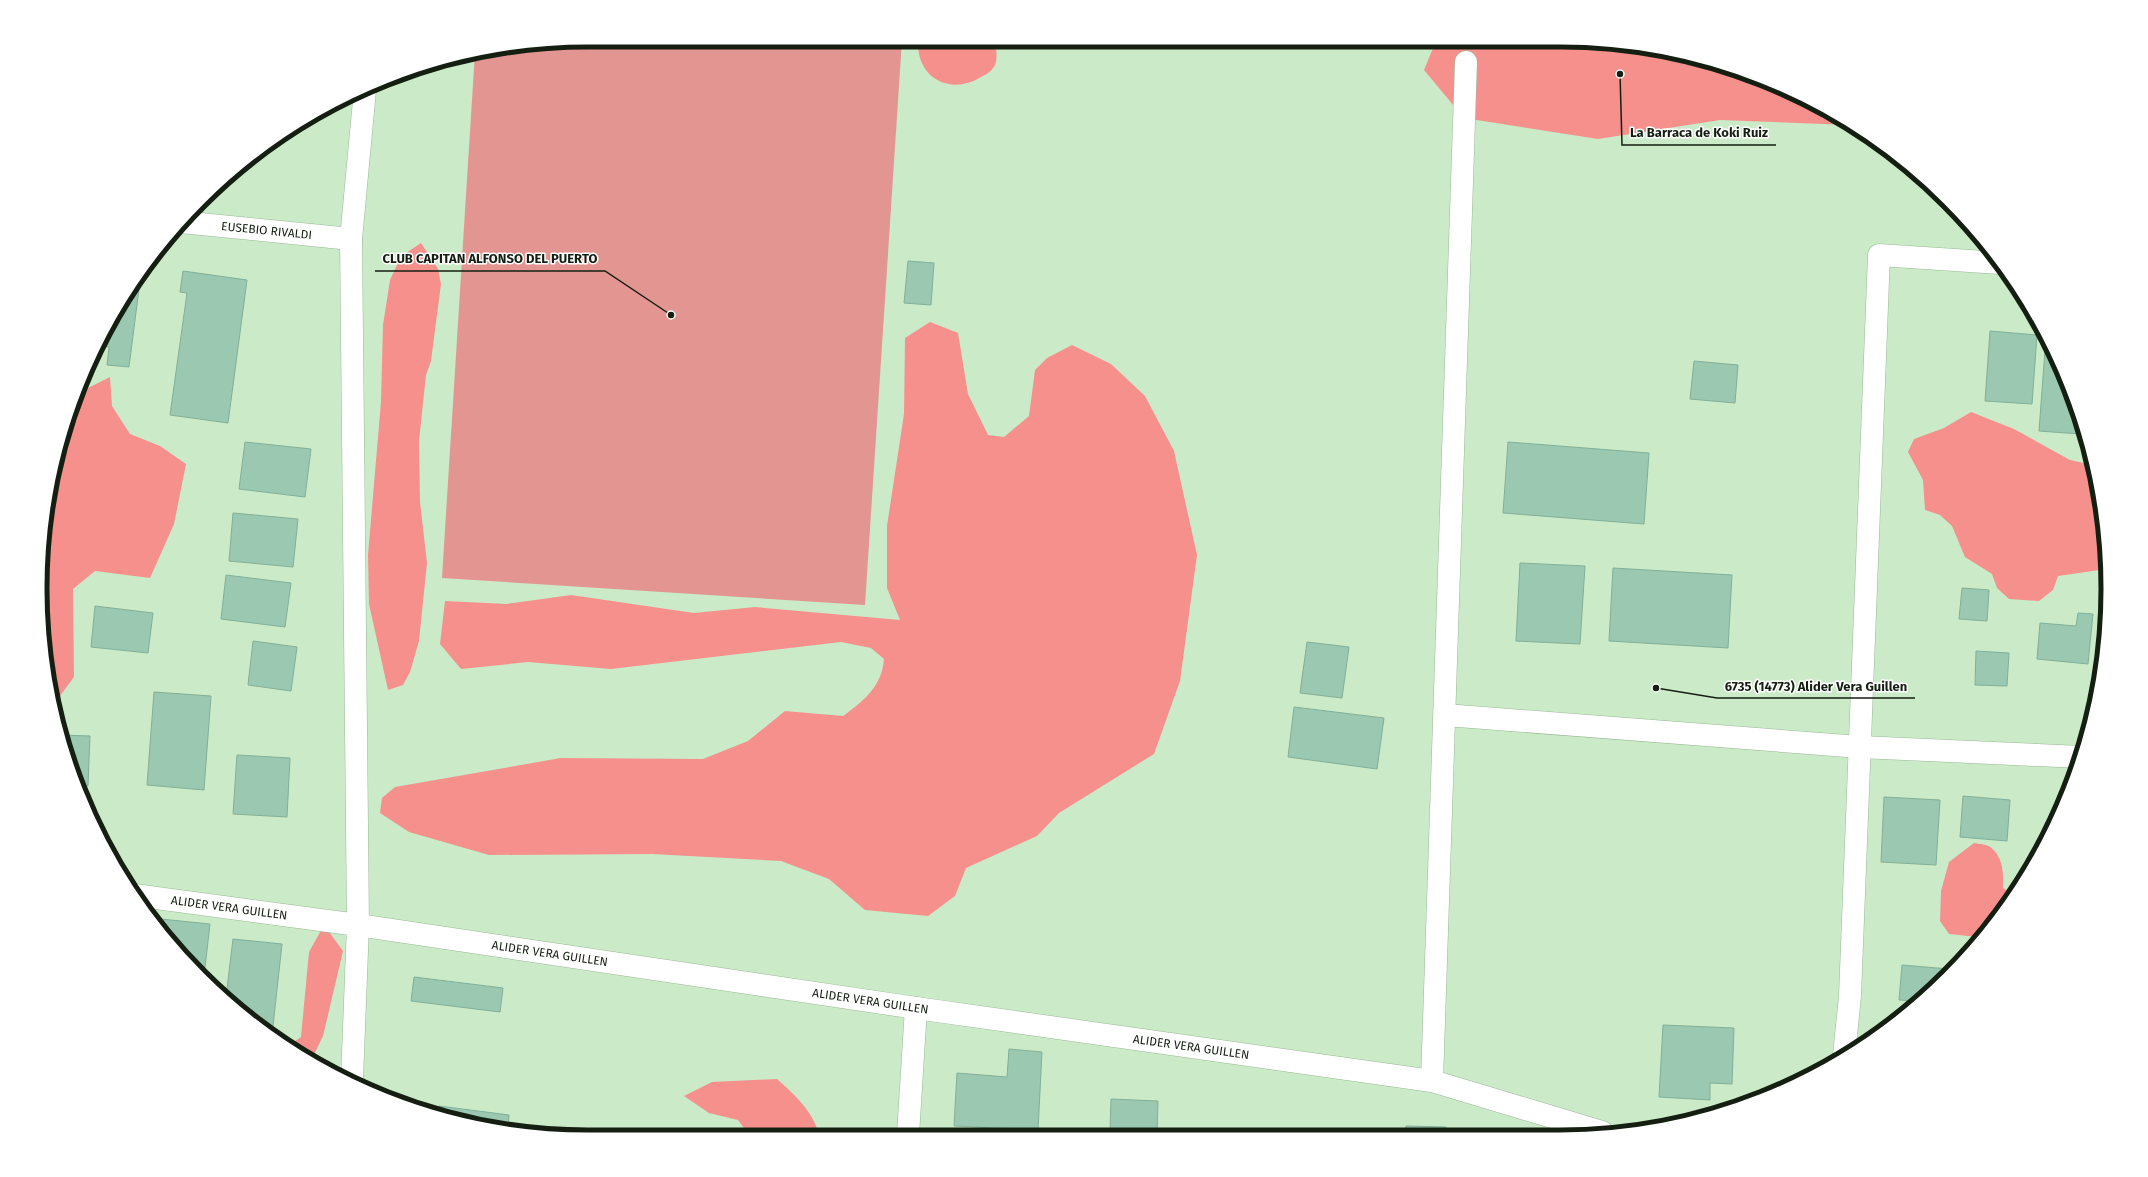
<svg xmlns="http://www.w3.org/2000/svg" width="2148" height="1177" viewBox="0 0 2148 1177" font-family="'Fira Sans',sans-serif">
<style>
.green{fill:#e39592}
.forest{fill:#f6908d}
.building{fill:#9bc8b0;stroke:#82af98}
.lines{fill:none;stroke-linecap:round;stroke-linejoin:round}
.street-casing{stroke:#99b895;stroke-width:23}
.street{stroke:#fff;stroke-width:22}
.labels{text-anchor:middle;stroke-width:3;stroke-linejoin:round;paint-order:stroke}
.street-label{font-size:12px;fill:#141f12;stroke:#fff}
.rim{fill:none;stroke:#141f12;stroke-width:5}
.leader{fill:none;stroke:#141f12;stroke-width:1.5}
.callout-dot{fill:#141f12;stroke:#fff;stroke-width:1.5}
.callout-label{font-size:13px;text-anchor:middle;font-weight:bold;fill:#141f12;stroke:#fff;stroke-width:3;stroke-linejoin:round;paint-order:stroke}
</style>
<rect width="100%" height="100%" fill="#cbeac7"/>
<path class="green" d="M 589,40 L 902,40 L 865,605 L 442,578 L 475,52 Z"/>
<g class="forest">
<path d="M 918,40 L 995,40 C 996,48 998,58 995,65 C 992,71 987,74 981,77 C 950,96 916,78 918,40 Z"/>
<path d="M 1436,41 L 1595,41 L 1702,59 L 1834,113 L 1850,125 L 1720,120 L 1598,139 L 1464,118 L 1424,70 Z"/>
<path d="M 421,243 L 438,269 L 441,284 L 431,361 L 426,375 L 419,441 L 420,502 L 427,563 L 419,641 L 410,672 L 403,685 L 388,690 L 369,604 L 368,555 L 381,402 L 383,325 L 390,280 L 397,265 L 406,253 Z"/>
<path d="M 930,322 L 958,333 L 968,394 L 988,435 L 1004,437 L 1029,416 L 1035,370 L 1047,358 L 1072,345 L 1111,364 L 1145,396 L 1174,451 L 1197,555 L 1180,681 L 1154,754 L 1059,813 L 1037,836 L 966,868 L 955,896 L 928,916 L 865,910 L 829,879 L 781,861 L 652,854 L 489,855 L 409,832 L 380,813 L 382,798 L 395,787 L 561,758 L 703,759 L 748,741 L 785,711 L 843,716 C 864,701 882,686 884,659 L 871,648 L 841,642 L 611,669 L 528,662 L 461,669 L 440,644 L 445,601 L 507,604 L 571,595 L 694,613 L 755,607 L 900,620 L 887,588 L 887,526 L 904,414 L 905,338 Z"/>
<path d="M 110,377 L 112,406 L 130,434 L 160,446 L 186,464 L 174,524 L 150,578 L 95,571 L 73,589 L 74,677 L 57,700 L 54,700 L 41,625 L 41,552 L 59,447 L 76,394 Z"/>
<path d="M 1971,412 L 2014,429 L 2070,460 L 2092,465 L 2107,552 L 2106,569 L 2058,576 L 2053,590 L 2039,601 L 2009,599 L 1997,588 L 1992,574 L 1965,557 L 1952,526 L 1940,515 L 1925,510 L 1923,480 L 1908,452 L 1914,439 L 1944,428 Z"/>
<path d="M 1974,843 C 1979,844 1986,844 1990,847 C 2003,856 2004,874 2003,888 L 2011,893 L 1978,937 L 1949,934 L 1940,921 L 1941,891 L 1949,862 Z"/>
<path d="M 324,925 L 343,951 L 323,1036 L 311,1061 L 288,1046 L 301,1037 L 309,952 Z"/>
<path d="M 777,1079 C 795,1095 813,1111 819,1135 L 749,1135 L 738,1120 L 709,1113 L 684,1096 L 712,1082 Z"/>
</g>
<g class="building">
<path d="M 908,261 L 934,263 L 931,305 L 904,303 Z"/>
<path d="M 183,271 L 247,280 L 228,423 L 170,415 L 187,293 L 180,292 Z"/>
<path d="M 130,288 L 139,289 L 129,367 L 107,365 L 109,347 L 99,345 Z"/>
<path d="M 1990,331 L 2037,335 L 2032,404 L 1985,401 Z"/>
<path d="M 2045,350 L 2053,351 L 2081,425 L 2080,434 L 2039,431 Z"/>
<path d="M 1694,361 L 1738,365 L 1735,403 L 1690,399 Z"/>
<path d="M 245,442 L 311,449 L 305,497 L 239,489 Z"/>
<path d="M 1508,442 L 1649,453 L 1644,524 L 1503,513 Z"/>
<path d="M 233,513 L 298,519 L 293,567 L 229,561 Z"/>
<path d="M 1520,563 L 1585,566 L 1580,644 L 1516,641 Z"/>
<path d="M 1613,568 L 1732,575 L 1728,648 L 1609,641 Z"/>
<path d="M 226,575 L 291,583 L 285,627 L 221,619 Z"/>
<path d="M 1962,588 L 1989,590 L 1987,621 L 1959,619 Z"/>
<path d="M 95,606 L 153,613 L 148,653 L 91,647 Z"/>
<path d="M 2078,613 L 2093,614 L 2088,664 L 2037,659 L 2040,623 L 2076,626 Z"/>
<path d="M 2105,622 L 2103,660 L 2103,662 L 2100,662 Z"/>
<path d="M 253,641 L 297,647 L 291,691 L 248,685 Z"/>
<path d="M 1307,642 L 1349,647 L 1342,698 L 1300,693 Z"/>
<path d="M 1976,651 L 2009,653 L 2007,686 L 1975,685 Z"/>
<path d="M 154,692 L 211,696 L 204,790 L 147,785 Z"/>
<path d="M 1294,707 L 1384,718 L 1377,769 L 1288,757 Z"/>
<path d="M 60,735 L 90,736 L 88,786 L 78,786 Z"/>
<path d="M 237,755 L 290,758 L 287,817 L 233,814 Z"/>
<path d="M 1963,796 L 2010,800 L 2007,841 L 1960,837 Z"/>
<path d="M 1884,797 L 1940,800 L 1936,865 L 1881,862 Z"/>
<path d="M 2029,857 L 2037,858 L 2028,871 Z"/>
<path d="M 151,918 L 210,924 L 204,976 L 176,950 Z"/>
<path d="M 233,939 L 282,944 L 272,1035 L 254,1024 L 226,997 Z"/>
<path d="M 1902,965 L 1949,969 L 1948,976 L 1917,1001 L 1899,1000 Z"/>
<path d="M 414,977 L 503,988 L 500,1012 L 411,1001 Z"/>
<path d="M 1663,1025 L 1734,1028 L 1732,1084 L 1710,1083 L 1710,1100 L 1659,1097 Z"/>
<path d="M 1009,1049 L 1042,1052 L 1038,1130 L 954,1126 L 957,1073 L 1007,1077 Z"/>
<path d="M 1111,1099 L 1158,1101 L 1157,1134 L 1110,1134 Z"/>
<path d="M 439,1106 L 509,1115 L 508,1128 L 446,1118 L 438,1115 Z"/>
<path d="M 1406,1126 L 1446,1127 L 1446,1133 L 1405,1133 Z"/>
</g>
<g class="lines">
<g class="street-casing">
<g id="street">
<path id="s1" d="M 181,222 L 351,239"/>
<path d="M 1445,715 L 1860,747 L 2081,757"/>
<path id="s2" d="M 134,895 L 358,925 L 916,1008 L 1432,1081 L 1602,1132"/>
<path d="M 1844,1055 L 1850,996 L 1879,255 L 2000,263"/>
<path d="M 352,1079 L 358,925 L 351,239 L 365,90"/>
<path d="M 1432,1081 L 1466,62"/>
<path d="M 908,1135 L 916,1008"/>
</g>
</g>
<use href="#street" class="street"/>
</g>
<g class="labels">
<g class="street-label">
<text dy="4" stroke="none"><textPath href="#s1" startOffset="86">EUSEBIO RIVALDI</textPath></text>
<text dy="4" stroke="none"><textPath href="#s2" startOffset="96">ALIDER VERA GUILLEN</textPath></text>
<text dy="4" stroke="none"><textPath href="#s2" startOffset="420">ALIDER VERA GUILLEN</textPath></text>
<text dy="4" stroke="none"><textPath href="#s2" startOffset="744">ALIDER VERA GUILLEN</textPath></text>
<text dy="4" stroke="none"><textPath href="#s2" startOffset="1068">ALIDER VERA GUILLEN</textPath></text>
</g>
</g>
<path d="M0 0H2148V1177H0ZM588 47H1560A541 541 0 0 1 2101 588V589A541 541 0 0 1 1560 1130H588A541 541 0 0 1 47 589V588A541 541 0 0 1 588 47Z" fill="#fff" fill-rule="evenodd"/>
<path class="rim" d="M588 47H1560A541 541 0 0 1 2101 588V589A541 541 0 0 1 1560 1130H588A541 541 0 0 1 47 589V588A541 541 0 0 1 588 47Z"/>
<path class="leader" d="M1620 74L1622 145H1776M671 315L605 271H375M1656 688L1717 698H1915"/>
<g class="callout-dot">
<circle cx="1620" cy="74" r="4"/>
<circle cx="671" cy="315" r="4"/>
<circle cx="1656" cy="688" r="4"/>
</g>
<g class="callout-label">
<text x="1699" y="137">La Barraca de Koki Ruiz</text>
<text x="490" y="263">CLUB CAPITAN ALFONSO DEL PUERTO</text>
<text x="1816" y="691">6735 (14773) Alider Vera Guillen</text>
</g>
</svg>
